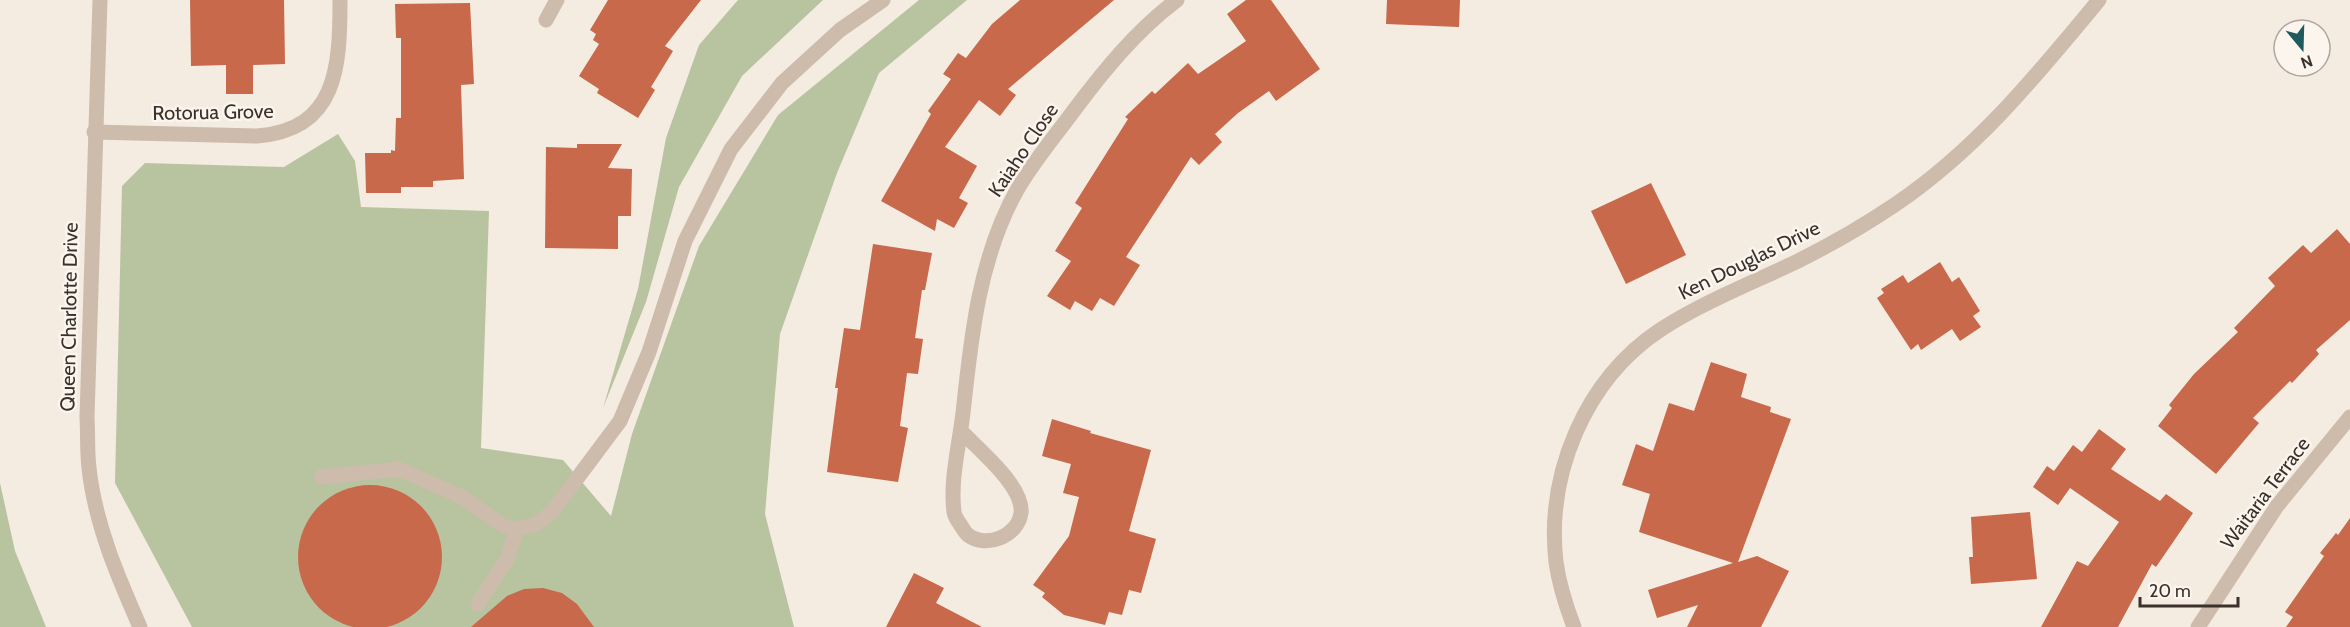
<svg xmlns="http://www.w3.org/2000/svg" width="2350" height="627" viewBox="0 0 2350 627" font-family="Cabin,sans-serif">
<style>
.green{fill:#b8c4a0}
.building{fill:#c8694b}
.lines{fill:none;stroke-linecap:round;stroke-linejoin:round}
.minor{stroke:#cdbbac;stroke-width:15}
.labels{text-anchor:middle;stroke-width:5;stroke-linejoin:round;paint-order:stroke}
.street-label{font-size:20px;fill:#3b302b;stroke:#fbf5ee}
</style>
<rect width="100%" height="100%" fill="#f4ebe1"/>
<g class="green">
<path d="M 738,0 L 823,0 L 742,76 L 679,187 L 646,302 L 603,408 L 638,289 L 666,138 L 699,45 Z"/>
<path d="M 919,0 L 967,0 L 879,73 L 837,173 L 780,334 L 765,514 L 794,627 L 192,627 L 115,483 L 122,186 L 145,163 L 284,167 L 338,134 L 355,161 L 361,207 L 489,211 L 481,448 L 563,460 L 611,516 L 632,434 L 699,246 L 778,115 Z"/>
<path d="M 0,483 L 15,551 L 46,627 L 0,627 Z"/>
</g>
<g class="building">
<path d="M 190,0 L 284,0 L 285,64 L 253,65 L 253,94 L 226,94 L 226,65 L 191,66 Z"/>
<path d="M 608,0 L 701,0 L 665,46 L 673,51 L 651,87 L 655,90 L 638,118 L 597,93 L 599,89 L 579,76 L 599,44 L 593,40 L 596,34 L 590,30 Z"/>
<path d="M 1020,0 L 1114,0 L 1008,89 L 1016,95 L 1000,116 L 979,100 L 945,147 L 977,166 L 959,198 L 968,203 L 954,228 L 937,219 L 935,231 L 881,201 L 931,114 L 928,111 L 951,79 L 943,74 L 958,53 L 966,58 L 992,24 Z"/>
<path d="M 1246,0 L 1271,0 L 1320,69 L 1276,101 L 1269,91 L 1238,113 L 1215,134 L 1222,142 L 1199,165 L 1191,157 L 1126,257 L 1140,265 L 1114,306 L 1100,298 L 1092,311 L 1075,301 L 1070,310 L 1047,296 L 1071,261 L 1055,251 L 1082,208 L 1075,203 L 1128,119 L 1125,117 L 1152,91 L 1155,94 L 1188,63 L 1198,74 L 1246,41 L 1227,14 Z"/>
<path d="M 1387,0 L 1460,0 L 1459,27 L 1386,24 Z"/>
<path d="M 470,3 L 474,84 L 461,85 L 464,179 L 433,181 L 433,187 L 401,187 L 401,193 L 366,193 L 365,153 L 391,153 L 391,150 L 395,151 L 396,118 L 401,118 L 401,38 L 396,38 L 395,4 Z"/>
<path d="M 577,144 L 622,144 L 608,168 L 632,169 L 631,216 L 618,216 L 618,249 L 545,248 L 546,147 L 577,148 Z"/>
<path d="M 1651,183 L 1686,255 L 1626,284 L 1591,211 Z"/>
<path d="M 2337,229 L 2350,244 L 2350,320 L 2316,350 L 2319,354 L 2292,383 L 2290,381 L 2253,418 L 2259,423 L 2216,474 L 2158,426 L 2172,408 L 2169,405 L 2194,374 L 2238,332 L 2234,328 L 2275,286 L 2268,278 L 2303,245 L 2311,253 Z"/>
<path d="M 873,244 L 932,253 L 925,290 L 922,290 L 915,338 L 923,339 L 918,374 L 907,373 L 900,426 L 908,428 L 898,482 L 827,472 L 838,388 L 835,388 L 844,328 L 860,330 Z"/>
<path d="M 1940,262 L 1952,282 L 1959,277 L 1980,311 L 1973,316 L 1981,327 L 1960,341 L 1952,329 L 1921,350 L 1918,344 L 1911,350 L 1877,298 L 1884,293 L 1881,289 L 1903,275 L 1908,283 Z"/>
<path d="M 1711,362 L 1747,374 L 1741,397 L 1771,407 L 1770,412 L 1791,419 L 1738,562 L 1757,556 L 1789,571 L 1761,627 L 1687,627 L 1698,605 L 1657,618 L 1648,590 L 1733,563 L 1639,532 L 1650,494 L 1622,485 L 1636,444 L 1653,451 L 1669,403 L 1694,411 Z"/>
<path d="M 1052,419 L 1091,431 L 1090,433 L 1151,450 L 1129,531 L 1156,539 L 1141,593 L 1129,590 L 1122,615 L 1109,612 L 1105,625 L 1064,615 L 1042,597 L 1045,593 L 1033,585 L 1069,536 L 1079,497 L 1063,493 L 1071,464 L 1042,456 Z"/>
<path d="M 2099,429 L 2126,449 L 2111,469 L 2160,501 L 2166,494 L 2193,513 L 2156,567 L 2152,564 L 2118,627 L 2041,627 L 2077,561 L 2088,566 L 2119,522 L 2070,488 L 2058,505 L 2033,487 L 2047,466 L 2054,471 L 2073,445 L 2082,452 Z"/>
<circle cx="370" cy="557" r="72"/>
<path d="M 2030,512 L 2037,579 L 1971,584 L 1969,557 L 1973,557 L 1971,517 Z"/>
<path d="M 2350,518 L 2350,627 L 2286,627 L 2293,617 L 2285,612 L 2324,556 L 2320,553 L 2336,533 L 2338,535 Z"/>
<path d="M 914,573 L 944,588 L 936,603 L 982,627 L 886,627 Z"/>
<path d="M 543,588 L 562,593 L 577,604 L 594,627 L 471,627 L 507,596 L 524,589 Z"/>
</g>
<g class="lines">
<g class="minor">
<path d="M 100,0 L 87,417 C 88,434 87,452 89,468 C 95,524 118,577 140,627"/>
<path d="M 546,20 L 557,0"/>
<path d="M 94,132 L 257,136 C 338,130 340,65 340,0"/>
<path d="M 961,431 C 978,449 1024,486 1021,513 C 1018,536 986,549 968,535 C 965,533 962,527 960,524 C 957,520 955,517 954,512 C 950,479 959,447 963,413 C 971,337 979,258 1017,190 C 1033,162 1056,135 1075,109 C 1105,69 1137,30 1177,0"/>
<path d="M 321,477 L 399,469 L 462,497 L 503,526 L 517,529"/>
<path d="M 478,604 L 507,559 L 517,529 L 537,524 L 552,512 L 620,421 L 649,352 L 685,241 L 731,149 L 782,83 L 840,30 L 883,0"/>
<path d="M 1574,627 C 1566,606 1559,584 1556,562 C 1546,474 1585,380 1660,330 C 1703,302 1752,283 1798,261 C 1832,244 1865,225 1896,204 C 1977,149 2037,75 2099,0"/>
<path d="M 2198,627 L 2277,506 L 2350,417"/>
</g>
</g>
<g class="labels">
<g class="street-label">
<text transform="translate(213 112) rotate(-1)" y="7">Rotorua Grove</text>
<text transform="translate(1023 150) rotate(-56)" y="7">Kaiaho Close</text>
<text transform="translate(1749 260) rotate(-26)" y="7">Ken Douglas Drive</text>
<text transform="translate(69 317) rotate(-89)" y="7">Queen Charlotte Drive</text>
<text transform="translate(2265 493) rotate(-53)" y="7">Waitaria Terrace</text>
</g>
</g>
<g transform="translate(2302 48) rotate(161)"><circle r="28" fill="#fbf5ee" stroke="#aea6a0" stroke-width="1.5"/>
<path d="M0-4.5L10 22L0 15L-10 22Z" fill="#1f5a5e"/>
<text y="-9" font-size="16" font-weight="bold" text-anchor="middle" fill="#3b302b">N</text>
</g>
<path d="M2140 597v9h98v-9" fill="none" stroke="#3b302b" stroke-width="3"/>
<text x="2149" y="597" font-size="18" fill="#3b302b" stroke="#fbf5ee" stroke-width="4.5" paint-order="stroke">20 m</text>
</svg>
